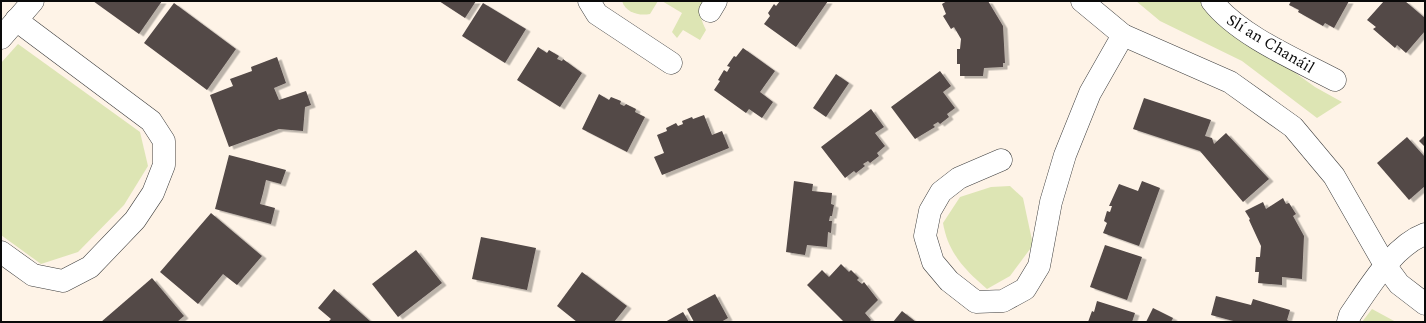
<svg xmlns="http://www.w3.org/2000/svg" width="1426" height="323" viewBox="0 0 1426 323" font-family="Spectral,serif">
<style>
.green{fill:#dde5b4}
.building{fill:#524847;filter:url(#shadow)}
.lines{fill:none;stroke-linecap:round;stroke-linejoin:round}
.street-casing{stroke:#3d3d3d;stroke-width:23}
.street{stroke:#fff;stroke-width:22}
.labels{text-anchor:middle;stroke-width:4;stroke-linejoin:round;paint-order:stroke}
.street-label{font-size:16px;fill:#0a0a0a;stroke:#fff}
</style>
<defs>
<filter id="shadow"><feDropShadow dx="4.5" dy="2.5" stdDeviation="0" flood-color="#0004"/></filter>
</defs>
<rect width="100%" height="100%" fill="#fef3e7"/>
<g class="green">
<path d="M 622,1 L 658,1 L 650,14 C 639,16 626,13 622,1 Z"/>
<path d="M 662,1 L 703,1 C 698,11 701,20 706,30 L 700,40 L 683,30 L 677,38 L 672,32 L 682,13 Z"/>
<path d="M 1136,1 L 1204,1 L 1224,22 L 1315,87 L 1342,102 L 1317,118 L 1242,61 L 1160,21 Z"/>
<path d="M 18,44 L 140,132 L 148,166 L 124,205 L 78,252 L 41,264 L 1,235 L 1,63 Z"/>
<path d="M 1010,186 L 1023,198 L 1033,245 L 1010,276 L 987,289 C 965,270 948,253 943,223 L 960,197 L 991,187 Z"/>
<path d="M 1372,309 L 1396,322 L 1362,322 Z"/>
</g>
<g class="building">
<path d="M 93,1 L 162,1 L 139,34 Z"/>
<path d="M 439,1 L 476,1 L 465,18 Z"/>
<path d="M 780,1 L 828,1 L 796,47 L 764,24 L 770,16 L 768,13 L 774,4 L 776,6 Z"/>
<path d="M 947,1 L 988,1 L 1003,26 L 1005,63 L 1003,63 L 1003,67 L 984,68 L 983,76 L 960,76 L 960,64 L 957,64 L 957,49 L 960,49 L 961,39 L 954,27 L 951,29 L 943,16 L 946,14 L 942,4 Z"/>
<path d="M 1291,1 L 1349,1 L 1334,28 L 1325,23 L 1323,26 L 1298,12 L 1299,10 L 1289,5 Z"/>
<path d="M 1384,1 L 1405,1 L 1425,18 L 1425,31 L 1406,53 L 1397,45 L 1395,48 L 1373,29 L 1376,27 L 1367,20 Z"/>
<path d="M 174,3 L 236,49 L 207,90 L 144,43 Z"/>
<path d="M 483,3 L 526,29 L 505,63 L 462,36 Z"/>
<path d="M 538,47 L 547,53 L 549,50 L 559,56 L 557,59 L 562,61 L 563,59 L 582,73 L 560,107 L 517,80 Z"/>
<path d="M 743,48 L 775,71 L 760,92 L 773,102 L 762,118 L 749,109 L 746,113 L 714,90 L 720,81 L 718,80 L 724,70 L 727,72 L 730,67 L 727,66 L 734,56 L 736,57 Z"/>
<path d="M 277,57 L 286,83 L 274,88 L 279,100 L 306,91 L 311,105 L 305,107 L 303,131 L 279,129 L 229,147 L 210,95 L 233,86 L 230,79 L 252,71 L 251,67 Z"/>
<path d="M 940,71 L 951,86 L 943,92 L 955,108 L 947,114 L 949,117 L 940,124 L 938,122 L 933,125 L 935,127 L 915,139 L 891,107 Z"/>
<path d="M 836,74 L 849,83 L 826,117 L 813,108 Z"/>
<path d="M 599,94 L 609,100 L 611,97 L 621,101 L 620,104 L 624,106 L 626,104 L 636,109 L 635,112 L 645,117 L 627,152 L 582,129 Z"/>
<path d="M 1144,98 L 1211,120 L 1205,136 L 1212,138 L 1214,144 L 1226,133 L 1269,179 L 1243,202 L 1200,151 L 1133,129 Z"/>
<path d="M 871,109 L 884,127 L 875,133 L 885,146 L 877,153 L 879,156 L 870,163 L 868,161 L 863,164 L 865,166 L 856,173 L 854,171 L 845,178 L 821,147 Z"/>
<path d="M 704,115 L 712,135 L 722,131 L 729,148 L 662,175 L 654,157 L 664,153 L 657,135 L 667,131 L 666,128 L 676,123 L 678,126 L 683,124 L 682,121 L 692,117 L 693,119 Z"/>
<path d="M 1425,135 L 1425,147 L 1419,141 Z"/>
<path d="M 1407,137 L 1425,157 L 1425,186 L 1409,200 L 1377,163 Z"/>
<path d="M 229,155 L 286,170 L 281,184 L 266,180 L 263,193 L 260,204 L 275,208 L 271,224 L 215,209 Z"/>
<path d="M 794,181 L 813,184 L 812,191 L 832,193 L 831,204 L 834,205 L 832,216 L 830,216 L 829,221 L 832,221 L 831,233 L 828,232 L 827,247 L 807,245 L 805,255 L 786,252 Z"/>
<path d="M 1142,181 L 1160,188 L 1139,246 L 1103,233 L 1107,223 L 1104,221 L 1107,211 L 1110,212 L 1112,206 L 1109,206 L 1119,184 L 1138,191 Z"/>
<path d="M 1283,198 L 1286,204 L 1289,203 L 1296,214 L 1293,216 L 1304,236 L 1302,279 L 1282,277 L 1282,285 L 1258,283 L 1259,272 L 1255,272 L 1256,257 L 1260,257 L 1261,246 L 1249,220 L 1250,219 L 1245,211 L 1263,202 L 1266,209 Z"/>
<path d="M 211,213 L 262,256 L 237,285 L 223,274 L 198,304 L 160,272 Z"/>
<path d="M 481,237 L 536,248 L 527,290 L 472,279 Z"/>
<path d="M 1105,245 L 1142,257 L 1127,300 L 1090,287 Z"/>
<path d="M 416,250 L 442,283 L 398,317 L 372,284 Z"/>
<path d="M 841,264 L 849,272 L 851,270 L 859,278 L 857,280 L 862,284 L 864,282 L 878,300 L 865,313 L 871,320 L 869,322 L 844,322 L 807,285 L 822,270 L 829,277 Z"/>
<path d="M 582,272 L 627,306 L 614,322 L 577,322 L 557,306 Z"/>
<path d="M 152,278 L 184,316 L 177,322 L 101,322 Z"/>
<path d="M 334,289 L 371,322 L 328,322 L 331,319 L 318,308 Z"/>
<path d="M 715,294 L 728,318 L 721,322 L 694,322 L 687,309 Z"/>
<path d="M 1216,296 L 1251,305 L 1253,299 L 1290,310 L 1287,320 L 1291,322 L 1237,322 L 1211,315 Z"/>
<path d="M 1097,301 L 1135,313 L 1132,322 L 1088,322 L 1092,311 L 1094,312 Z"/>
<path d="M 1153,308 L 1173,318 L 1171,322 L 1146,322 Z"/>
<path d="M 902,311 L 916,322 L 893,322 Z"/>
<path d="M 683,312 L 689,322 L 665,322 Z"/>
</g>
<g class="lines">
<g class="street-casing">
<g id="street">
<path d="M 589,1 L 597,14 L 671,63"/>
<path d="M 1082,1 L 1123,35 L 1230,82 L 1293,127 L 1334,176 L 1385,265 L 1399,284 L 1425,304"/>
<path d="M 1212,1 C 1238,35 1297,60 1335,80"/>
<path d="M 710,11 L 716,1"/>
<path d="M 1,38 L 33,1"/>
<path d="M 1001,160 L 959,178 L 941,192 L 930,211 L 925,236 L 933,262 L 949,281 L 976,302 L 1003,301 L 1025,289 L 1039,266 L 1051,202 L 1065,155 L 1090,93 L 1123,35"/>
<path d="M 1,252 L 33,275 L 63,281 L 90,267 L 135,220 L 153,193 L 164,165 L 164,141 L 151,121 L 16,20"/>
<path d="M 1348,322 L 1350,315 C 1369,288 1393,246 1425,234"/>
</g>
</g>
<use href="#street" class="street"/>
</g>
<g class="labels">
<g class="street-label">
<text transform="translate(1271 43) rotate(31)" y="6">Slí an Chanáil</text>
</g>
</g>
<rect width="1426" height="323" fill="none" stroke="#0a0a0a" stroke-width="4"/>
</svg>
